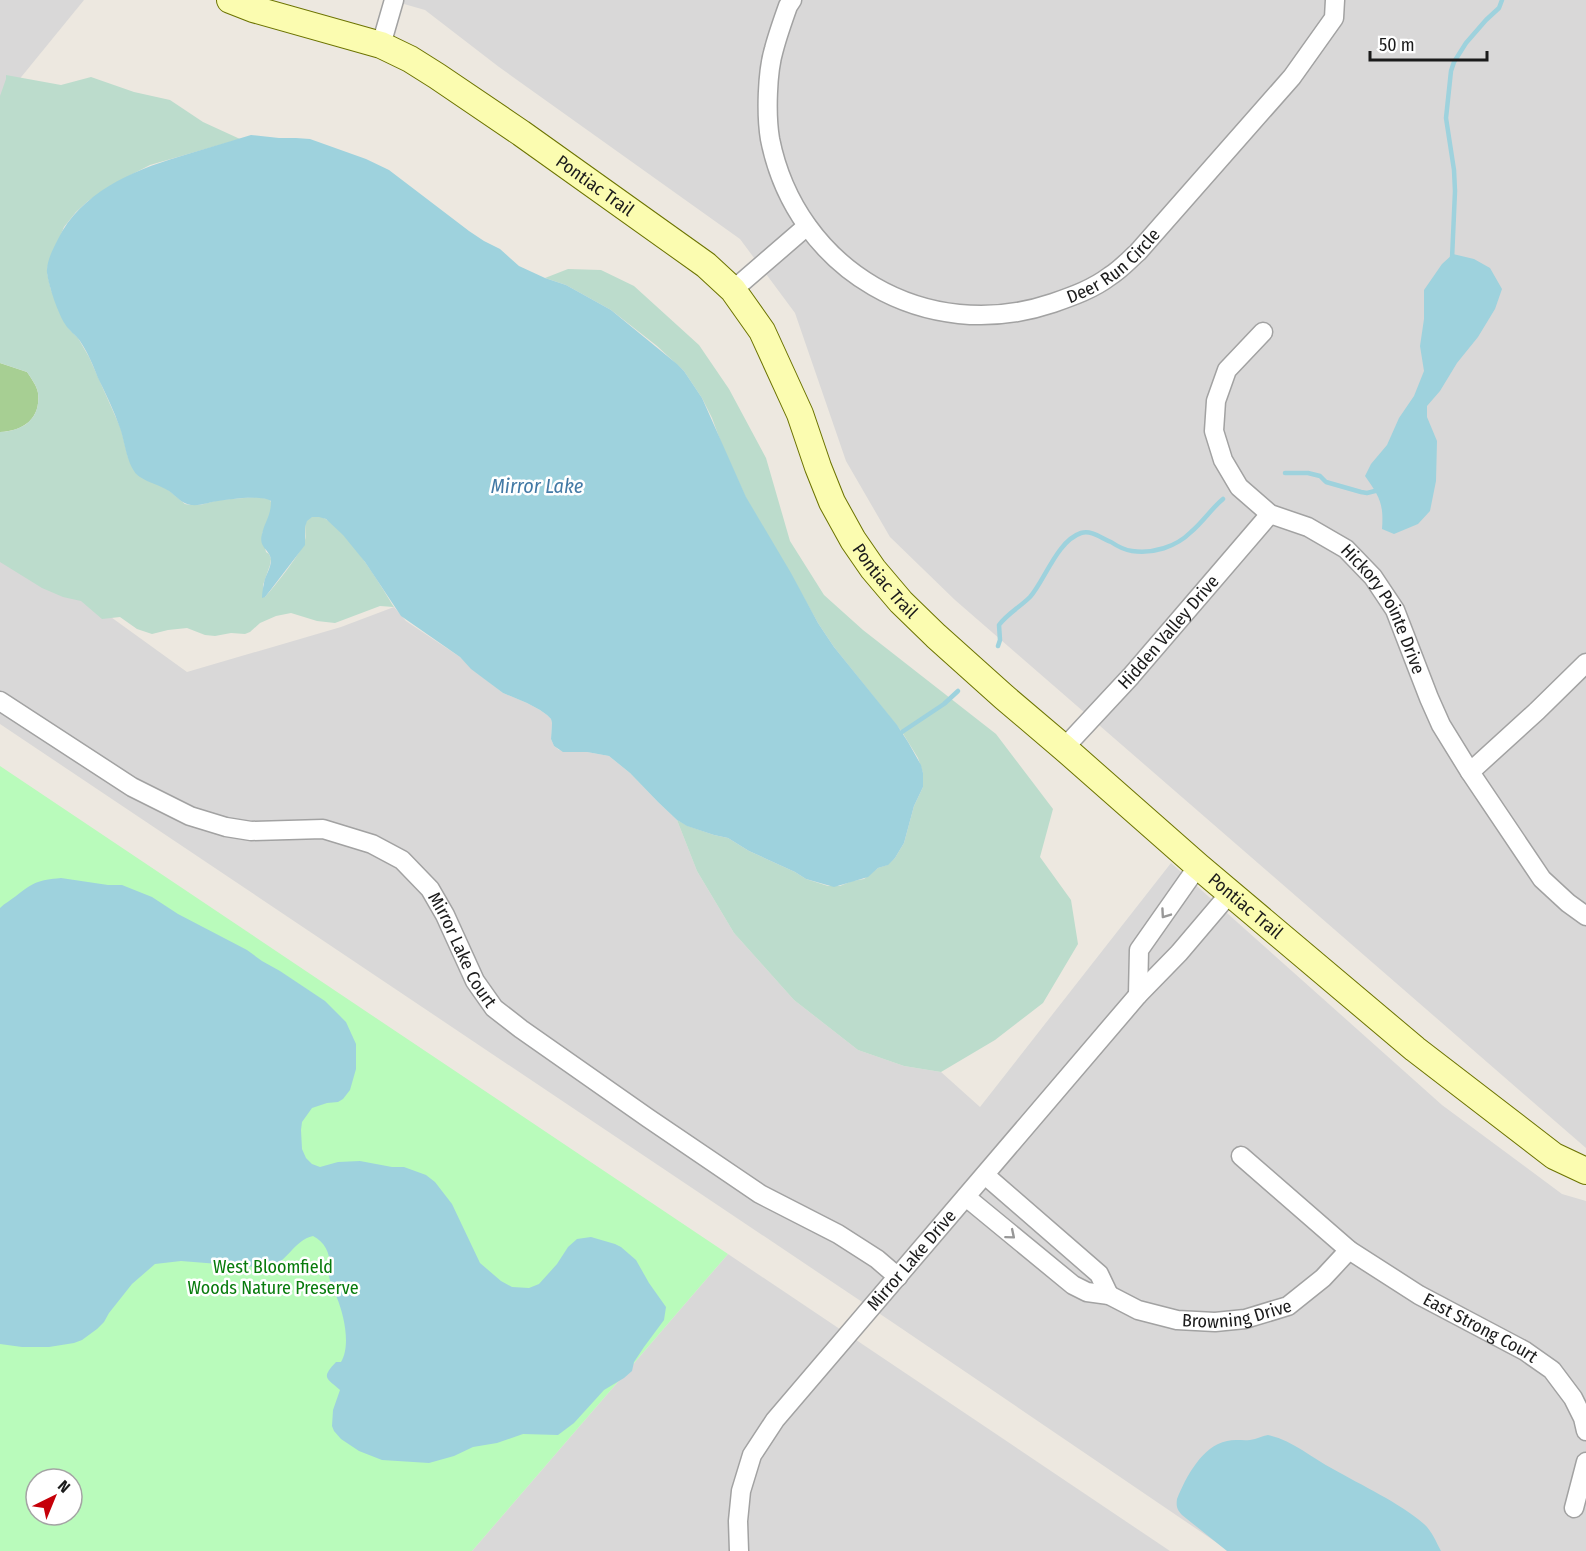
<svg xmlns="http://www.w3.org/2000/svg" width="1586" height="1551" viewBox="0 0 1586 1551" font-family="'Fira Sans Condensed',sans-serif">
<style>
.residential{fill:#d9d8d8}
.forest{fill:#a7cf93}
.wetland{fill:#bcdccc}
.park{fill:#b9fbbb;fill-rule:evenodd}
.water{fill:#9ed2dd}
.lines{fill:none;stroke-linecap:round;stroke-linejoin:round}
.stream{stroke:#9ed2dd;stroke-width:4.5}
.minor-casing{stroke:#a2a2a2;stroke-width:21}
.secondary-casing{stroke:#6c7301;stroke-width:28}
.minor{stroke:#fff;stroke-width:18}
.secondary{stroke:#fbfcb0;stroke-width:26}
.oneway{stroke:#989898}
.labels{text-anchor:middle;stroke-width:5;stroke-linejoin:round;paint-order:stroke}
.street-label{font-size:18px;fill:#1b1b1b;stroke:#fff}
.park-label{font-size:18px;fill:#077b0c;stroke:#fff}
.water-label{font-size:20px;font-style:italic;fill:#4279a5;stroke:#fff}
</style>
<rect width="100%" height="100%" fill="#ede8e0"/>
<g class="residential">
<path d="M 0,0 L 84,0 L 0,103 Z"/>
<path d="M 390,0 L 1586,0 L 1586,1148 L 955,600 L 890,537 L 846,461 L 795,313 L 740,239 L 499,67 L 425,10 Z"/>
<path d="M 0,537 L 187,672 L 341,627 L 394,607 L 406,621 L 460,657 L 472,669 L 503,693 L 527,703 L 540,710 L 547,715 L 551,719 L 552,723 L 551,739 L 554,746 L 559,750 L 569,752 L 587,752 L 609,756 L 630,773 L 658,802 L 677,820 L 697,871 L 734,933 L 794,1000 L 858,1050 L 904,1066 L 941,1072 L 980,1107 L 1171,863 L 1442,1105 L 1562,1194 L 1586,1201 L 1586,1551 L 1229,1551 L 892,1322 L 0,724 Z"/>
<path d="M 728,1254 L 1170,1551 L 472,1551 Z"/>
</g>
<path class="forest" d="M 0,363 L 27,372 C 31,378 37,386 38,393 C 41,419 23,431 0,432 Z"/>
<g class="wetland">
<path d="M 6,75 L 61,85 L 91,77 L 134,92 L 170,100 L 203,122 L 240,139 L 150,165 L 117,182 L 88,201 L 76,212 L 64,227 L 47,268 L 47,273 L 51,290 L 69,329 L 78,338 L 89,357 L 121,429 L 128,457 L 137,474 L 167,489 L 185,504 L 190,505 L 200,505 L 219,500 L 257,497 L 269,499 L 271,502 L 271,512 L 262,534 L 266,552 L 269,554 L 271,559 L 270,565 L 263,585 L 265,597 C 274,587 303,551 305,540 C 307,534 302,523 309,518 C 332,501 384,591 394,607 L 380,606 L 335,623 L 317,621 L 291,613 L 276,616 L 260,623 L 250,632 L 245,634 L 231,633 L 215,636 L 205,635 L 187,628 L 168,630 L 152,634 L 137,629 L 120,617 L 102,619 L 81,601 L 63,597 L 42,588 L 0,562 L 0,432 C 23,431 41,419 38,393 C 37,386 31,378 27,372 L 0,363 L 0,96 L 6,79 Z"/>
<path d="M 568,269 L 601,270 L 634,286 L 699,345 L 729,389 L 766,458 L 790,541 L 824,595 L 863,630 L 996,734 L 1053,809 L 1040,857 L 1071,900 L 1078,944 L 1043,1003 L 995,1040 L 941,1072 L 904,1066 L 858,1050 L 794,1000 L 734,933 L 697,871 L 677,820 L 688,826 L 714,835 L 728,838 L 749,851 L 795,872 L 806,879 L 828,886 L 840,886 L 852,881 L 864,879 L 878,868 L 887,865 L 895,858 L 904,843 L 914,806 L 923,787 L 923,773 L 918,758 L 902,732 L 834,647 L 818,623 L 790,573 L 746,498 L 722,445 L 712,418 L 702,398 L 684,371 L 657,346 L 611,310 L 566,285 L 545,278 Z"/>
</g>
<path class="park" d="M 0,766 L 728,1254 L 472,1551 L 0,1551 ZM 36,1479 L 72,1479 L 72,1515 L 36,1515 Z"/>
<g class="water">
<path d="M 251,135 L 279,138 L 296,138 L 310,139 L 366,159 L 389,170 L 469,231 L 484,241 L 500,249 L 519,266 L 545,278 L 566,285 L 611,310 L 677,364 L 684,371 L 702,398 L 746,497 L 791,573 L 818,623 L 834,647 L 897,725 L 908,742 L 921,765 L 923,773 L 923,787 L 914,806 L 904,843 L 895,858 L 888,865 L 878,868 L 868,877 L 834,887 L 806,879 L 795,872 L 749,851 L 728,838 L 714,835 L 687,826 L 677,820 L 658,802 L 630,773 L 609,756 L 587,752 L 563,752 L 554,746 L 551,739 L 552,723 L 551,719 L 547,715 L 540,710 L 527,703 L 503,693 L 471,669 L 460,657 L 401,616 L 365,562 L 343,535 L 326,519 L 319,517 L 312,517 L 307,521 L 305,527 L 305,545 L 269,592 L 265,597 L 262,598 C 262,593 263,588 264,583 C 265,576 271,568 271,560 C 270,549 258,548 262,534 C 265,521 271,516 271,501 C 262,495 230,499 218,501 C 209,502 201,506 191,505 C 182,504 176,496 169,491 C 160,485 149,483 140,477 C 127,469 125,441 120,428 C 114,411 106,394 98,378 C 93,365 88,353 80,341 C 76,335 69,331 65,324 C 58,313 49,287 47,273 C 46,262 53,249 58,239 C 81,193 131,171 178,157 C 202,150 227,142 251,135 Z"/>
<path d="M 1453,254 L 1474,259 L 1490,268 L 1502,289 L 1495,309 L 1478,337 L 1457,363 L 1440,391 L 1427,406 L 1427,417 L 1437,441 L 1436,481 L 1430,511 L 1418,524 L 1394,534 L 1382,529 C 1384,503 1379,496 1365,476 L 1371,464 L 1387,445 L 1399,418 L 1414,396 L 1424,371 L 1420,346 L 1424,319 L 1424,290 L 1442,264 Z"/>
<path d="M 61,878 L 108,885 L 122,885 L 152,897 L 178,914 L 247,950 L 262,961 L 280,971 L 325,1001 L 346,1022 L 356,1044 L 356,1069 L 350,1090 L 343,1099 L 338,1102 L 327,1103 L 312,1108 L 302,1122 L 301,1130 L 302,1149 L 306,1158 L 312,1164 L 320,1167 L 338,1162 L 360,1161 L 392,1167 L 404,1167 L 426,1175 L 435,1182 L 452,1204 L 480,1263 L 501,1281 L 512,1287 L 529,1288 L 539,1284 L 557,1264 L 568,1247 L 577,1239 L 591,1237 L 615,1244 L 621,1247 L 636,1260 L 649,1283 L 666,1307 L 664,1320 L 644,1347 L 634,1362 L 632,1371 L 624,1378 L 604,1390 L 574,1423 L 558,1435 L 523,1434 L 497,1443 L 473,1447 L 454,1456 L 429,1463 L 382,1460 L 359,1451 L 341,1439 L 334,1431 L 332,1426 L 333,1410 L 340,1390 C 326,1378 321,1378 336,1362 L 341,1362 C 351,1346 344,1315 337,1298 C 335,1291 330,1283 329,1276 C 328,1273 330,1270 330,1266 C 330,1253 325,1242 313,1236 C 294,1240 287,1263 268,1268 L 181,1261 L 155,1264 L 132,1284 L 109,1313 L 104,1322 L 97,1329 L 82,1340 L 74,1343 L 49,1347 L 22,1347 L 0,1344 L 0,908 C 5,903 11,900 16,896 C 34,882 38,880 61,878 Z"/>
<path d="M 1268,1435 C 1292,1440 1312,1458 1333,1469 C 1361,1485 1400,1503 1424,1524 C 1432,1531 1436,1542 1441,1551 L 1227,1551 L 1182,1515 C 1177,1510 1176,1506 1177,1499 C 1186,1477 1202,1446 1227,1441 C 1235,1439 1243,1441 1250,1440 C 1257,1439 1262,1436 1268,1435 Z"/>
</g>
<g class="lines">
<g class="stream">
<path d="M 1452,259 L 1455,191 L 1454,170 L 1446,118 L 1451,71 L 1454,62 L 1466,43 L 1486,20 L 1499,8 L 1502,0"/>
<path d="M 1285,473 L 1308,473 L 1320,476 L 1326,482 L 1361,492 L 1367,493 L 1379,490"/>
<path d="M 998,646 L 1000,640 L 999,625 C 1007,614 1020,607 1030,597 C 1045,580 1057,541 1081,533 C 1092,530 1101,538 1111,542 C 1117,546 1124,550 1132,551 C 1153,554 1176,547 1191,532 C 1203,522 1211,509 1223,499"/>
<path d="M 902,732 L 944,704 L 958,691"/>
</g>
<g class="minor-casing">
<g id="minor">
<path id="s1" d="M 792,0 L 788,6 C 783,20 778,34 774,49 C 767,72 766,115 770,139 C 796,270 926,346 1053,303 C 1073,296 1093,289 1110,276 C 1120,270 1129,260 1138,252 L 1292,77 L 1334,18 L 1335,0"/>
<path d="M 381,45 L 394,0"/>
<path d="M 733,290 L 807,226"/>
<path id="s2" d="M 1263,332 L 1227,370 L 1216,401 L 1214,431 L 1223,460 L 1239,487 L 1270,514 L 1308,527 L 1346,549 L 1373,577 L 1395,610 L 1429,698 L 1441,725 L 1470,772 L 1542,879 L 1568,903 L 1586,916"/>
<path id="s3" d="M 0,701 L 132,787 L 190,816 L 226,827 L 251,831 L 323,829 L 372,844 L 402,860 L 430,889 L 445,915 L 475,981 L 494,1008 L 521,1029 L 648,1118 L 760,1194 L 838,1234 L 877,1259 L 898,1277"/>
<path id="s4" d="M 1064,748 L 1131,676 L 1270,514"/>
<path d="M 1470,772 L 1537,711 L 1586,663"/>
<path d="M 1138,995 L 1139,950 L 1198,866"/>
<path id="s5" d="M 1241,1156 L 1349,1250 L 1419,1295 L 1525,1351 L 1552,1370 L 1573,1398 L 1583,1418 L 1586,1431"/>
<path d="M 985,1175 L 1099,1274 L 1109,1295"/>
<path id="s6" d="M 966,1197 L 1073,1285 L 1087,1292 L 1109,1295 L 1138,1310 L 1177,1320 L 1215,1322 L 1245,1319 L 1288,1306 L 1323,1278 L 1349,1250"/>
<path d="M 1574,1508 L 1586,1462"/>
<path id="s7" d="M 739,1551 L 738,1521 L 741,1491 L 752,1455 L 775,1420 L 1138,995 L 1179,953 L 1230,893"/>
</g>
</g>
<g class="secondary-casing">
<g id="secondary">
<path id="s8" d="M 230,0 L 253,9 L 381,45 L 410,59 L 437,76 L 521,133 L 706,265 L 733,290 L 762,331 L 800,414 L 818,467 L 832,502 L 853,540 L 873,569 L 901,602 L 936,636 L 1004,697 L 1064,748 L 1198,866 L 1415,1049 L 1554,1156 L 1586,1171"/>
</g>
</g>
<use href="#minor" class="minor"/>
<use href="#secondary" class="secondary"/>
</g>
<defs><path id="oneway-chevron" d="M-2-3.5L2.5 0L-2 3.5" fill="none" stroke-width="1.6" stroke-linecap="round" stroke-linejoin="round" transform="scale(1.5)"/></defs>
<g class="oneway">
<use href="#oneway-chevron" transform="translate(1165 914) rotate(125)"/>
<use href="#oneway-chevron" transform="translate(1011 1235) rotate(40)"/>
</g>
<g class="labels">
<g class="street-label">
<text dy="6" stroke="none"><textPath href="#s8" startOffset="414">Pontiac Trail</textPath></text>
<text dy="6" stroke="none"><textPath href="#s1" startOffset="586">Deer Run Circle</textPath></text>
<text dy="6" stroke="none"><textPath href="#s8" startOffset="918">Pontiac Trail</textPath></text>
<text dy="6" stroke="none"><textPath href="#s2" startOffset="374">Hickory Pointe Drive</textPath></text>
<text dy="6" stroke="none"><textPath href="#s4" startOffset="156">Hidden Valley Drive</textPath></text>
<text dy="6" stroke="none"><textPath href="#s8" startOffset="1404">Pontiac Trail</textPath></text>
<text dy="6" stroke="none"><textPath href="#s3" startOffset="552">Mirror Lake Court</textPath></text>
<text dy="6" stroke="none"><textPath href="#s7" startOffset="350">Mirror Lake Drive</textPath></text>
<text dy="6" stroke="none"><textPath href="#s6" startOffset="310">Browning Drive</textPath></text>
<text dy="6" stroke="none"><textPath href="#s5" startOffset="296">East Strong Court</textPath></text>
</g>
<g class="park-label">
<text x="273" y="1273">West Bloomfield<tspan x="273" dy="21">Woods Nature Preserve</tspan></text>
</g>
<g class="water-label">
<text x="537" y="493">Mirror Lake</text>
</g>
</g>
<g transform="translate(54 1497) rotate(43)"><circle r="28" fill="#ffffff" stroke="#a4a4a4" stroke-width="1.5"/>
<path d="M0-4.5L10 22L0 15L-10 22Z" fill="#c60009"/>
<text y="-9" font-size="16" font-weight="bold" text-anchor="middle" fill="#1b1b1b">N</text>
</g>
<path d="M1370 51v9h117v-9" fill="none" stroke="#1b1b1b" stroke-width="3"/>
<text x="1379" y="51" font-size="18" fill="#1b1b1b" stroke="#ffffff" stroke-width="4.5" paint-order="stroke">50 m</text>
</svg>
